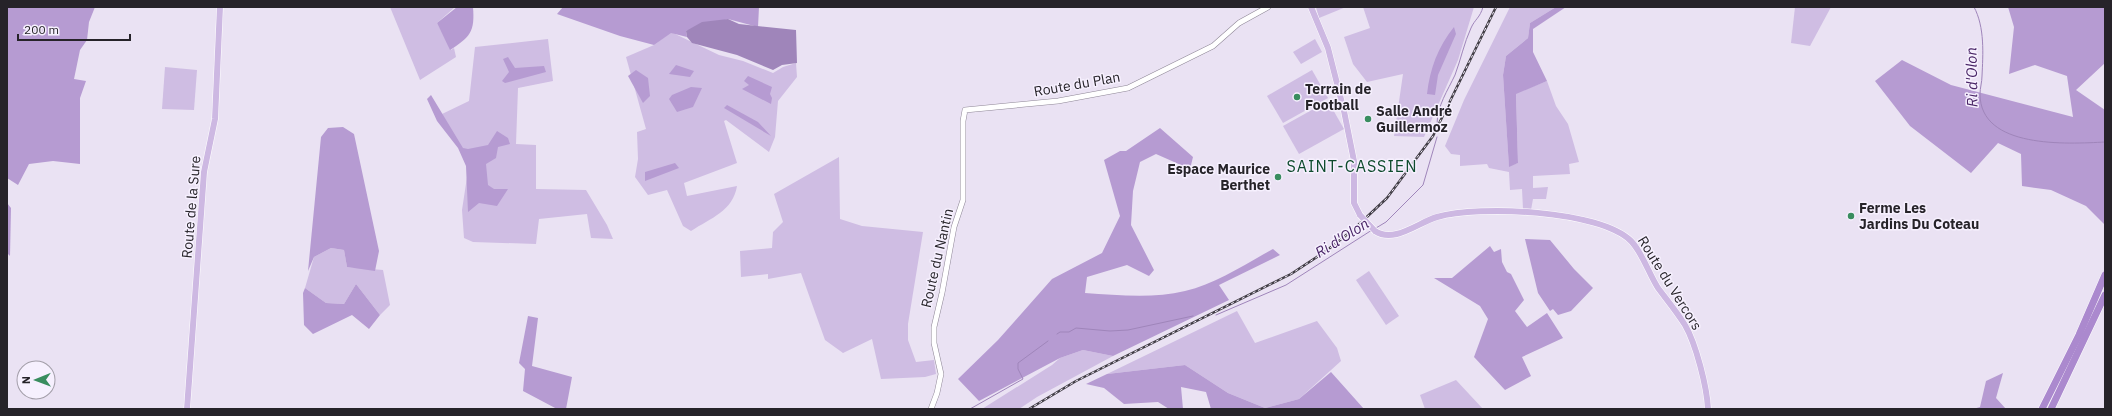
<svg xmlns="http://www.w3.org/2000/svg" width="2112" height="416" viewBox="0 0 2112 416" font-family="'IBM Plex Sans',sans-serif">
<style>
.green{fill:#cfbde3}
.forest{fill:#b69bd2}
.water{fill:#9f85ba}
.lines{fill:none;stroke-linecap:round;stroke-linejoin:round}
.stream{stroke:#9f85ba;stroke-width:1}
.minor-casing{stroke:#8e8696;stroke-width:6}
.major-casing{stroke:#fff;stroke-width:7}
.highway-casing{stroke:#fff;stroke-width:8}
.minor{stroke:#fff;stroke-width:5}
.major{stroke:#cdb8e2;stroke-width:6}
.highway{stroke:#ab89ce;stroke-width:7}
.rail-casing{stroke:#413d45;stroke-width:2.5}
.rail{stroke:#f6f0fe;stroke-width:1;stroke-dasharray:3;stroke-linecap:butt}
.major-bridge-casing{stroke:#fff;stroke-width:7;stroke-linecap:butt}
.major-bridge{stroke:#cdb8e2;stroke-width:6}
.poi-dot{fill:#398d5f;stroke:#f6f0fe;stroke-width:1.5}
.labels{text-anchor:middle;stroke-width:3;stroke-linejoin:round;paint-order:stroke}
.street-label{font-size:14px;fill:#262329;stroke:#f6f0fe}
.poi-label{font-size:14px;font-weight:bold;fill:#262329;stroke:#f6f0fe;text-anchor:start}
.water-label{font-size:15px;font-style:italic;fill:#492566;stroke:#f6f0fe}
.quarter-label{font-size:16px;letter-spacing:1px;fill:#0e4b2d;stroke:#f6f0fe}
</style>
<rect width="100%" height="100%" fill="#eae2f3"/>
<g class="green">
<path d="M 390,7 L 455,7 L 437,23 L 451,50 L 454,48 L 456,57 L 420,80 Z"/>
<path d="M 1316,7 L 1346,7 L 1319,18 Z"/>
<path d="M 1363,7 L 1474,7 L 1458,60 L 1424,137 L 1394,136 L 1403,74 L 1367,82 L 1353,64 L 1344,37 L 1370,28 Z"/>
<path d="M 1510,7 L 1556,7 L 1530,23 L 1528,38 L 1506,56 L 1503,75 L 1509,166 L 1518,163 L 1516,93 L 1547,81 L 1556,106 L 1568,124 L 1579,162 L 1569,164 L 1570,174 L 1533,176 L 1533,188 L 1548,187 L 1546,199 L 1533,199 L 1531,210 L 1523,209 L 1522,189 L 1510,190 L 1509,172 L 1489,168 L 1487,164 L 1460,166 L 1460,155 L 1451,154 L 1445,146 L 1464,100 Z"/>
<path d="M 1795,7 L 1831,7 L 1810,46 L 1791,43 Z"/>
<path d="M 671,32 L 719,55 L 743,61 L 773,73 L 783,67 L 796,63 L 797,77 L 778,101 L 775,137 L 769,152 L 726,120 L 724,121 L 737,163 L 684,183 L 687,196 L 737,186 C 733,211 711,218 691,231 L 683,226 L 667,190 L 648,195 L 635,177 L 638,159 L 637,132 L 646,129 L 626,57 L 654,45 Z"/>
<path d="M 548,39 L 553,81 L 518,88 L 516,144 L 536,145 L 536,189 L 586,190 L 607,225 L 613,239 L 591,238 L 587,214 L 539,219 L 536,244 L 473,242 L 464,238 L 462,210 L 469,164 L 442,114 L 469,101 L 475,47 Z"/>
<path d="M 1315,39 L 1322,52 L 1301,64 L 1293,52 Z"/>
<path d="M 165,67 L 197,70 L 194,110 L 162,109 Z"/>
<path d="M 1312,70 L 1328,98 L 1283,123 L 1267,96 Z"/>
<path d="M 1328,101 L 1344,129 L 1299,154 L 1283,126 Z"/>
<path d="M 839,157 L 840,219 L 862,226 L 923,232 L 908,324 L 908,340 L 916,362 L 934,360 L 936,374 L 925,377 L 881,379 L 872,339 L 843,353 L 825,340 L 801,273 L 768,279 L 768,274 L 741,277 L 740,251 L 772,248 L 773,232 L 783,222 L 774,194 Z"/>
<path d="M 331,248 L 344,250 L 347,267 L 383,270 L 390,305 L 380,315 L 356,284 L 344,304 L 326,303 L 305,288 L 314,257 Z"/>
<path d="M 1369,271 L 1399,316 L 1386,325 L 1356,280 Z"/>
<path d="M 1237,311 L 1255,343 L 1317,321 L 1337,348 L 1341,361 L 1299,399 L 1265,408 L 1228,393 L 1185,365 L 1107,374 Z"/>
<path d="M 1083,350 L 1113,356 L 1037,397 L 1019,409 L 982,409 L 1052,365 L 1060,358 Z"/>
<path d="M 1456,380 L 1483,409 L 1425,409 L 1420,395 Z"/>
</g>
<g class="forest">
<path d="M 7,7 L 95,7 L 89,22 L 87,40 L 80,50 L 74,79 L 86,81 L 80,98 L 80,164 L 53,161 L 29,164 L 18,185 L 7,178 Z"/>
<path d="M 457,7 L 473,7 C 475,32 470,37 450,50 L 437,23 Z"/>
<path d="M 563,7 L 759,7 L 758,27 L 728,19 L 686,31 L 687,37 L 671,33 L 654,45 L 620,36 L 557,14 Z"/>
<path d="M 1556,7 L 1566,7 L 1533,29 L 1533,52 L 1547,81 L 1516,94 L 1518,163 L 1509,167 L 1503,75 L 1506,56 L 1528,38 L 1530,23 Z"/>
<path d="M 2008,7 L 2105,7 L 2105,63 L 2076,90 L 2105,110 L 2105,225 L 2086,206 L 2051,190 L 2022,186 L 2021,154 L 1998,143 L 1971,173 L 1910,126 L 1875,81 L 1902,60 L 1951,85 L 2073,117 L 2067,76 L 2035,65 L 2009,74 L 2014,27 Z"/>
<path d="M 1454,27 L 1456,34 L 1438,75 L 1435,95 L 1427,94 C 1430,68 1438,47 1454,27 Z"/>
<path d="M 508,57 L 515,68 L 544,66 L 546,72 L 505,83 L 502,81 L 509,72 L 503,59 Z"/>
<path d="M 676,65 L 694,71 L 690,77 L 669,74 Z"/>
<path d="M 636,70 L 648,78 L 650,96 L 643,103 L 628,76 Z"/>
<path d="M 748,76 L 772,87 L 770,94 L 772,98 L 771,104 L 742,89 L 749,85 L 744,81 Z"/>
<path d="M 691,87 L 702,88 L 693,107 L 677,112 L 669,99 L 672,95 Z"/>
<path d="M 431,95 L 463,148 L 468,149 L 488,145 L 497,131 L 508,138 L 510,144 L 498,147 L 496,158 L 486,164 L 488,185 L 494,189 L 508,189 L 497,206 L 479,203 L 468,212 L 466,166 L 458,148 L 437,121 L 427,99 Z"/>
<path d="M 727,105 L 758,122 L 771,136 L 724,108 Z"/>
<path d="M 343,127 L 354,134 L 379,251 L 375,271 L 347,267 L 344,250 L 331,248 L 314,257 L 308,271 L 321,137 L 328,128 Z"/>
<path d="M 1160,128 L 1193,157 L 1190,169 L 1156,154 L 1140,162 L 1133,191 L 1131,225 L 1154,270 L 1149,276 L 1127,265 L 1087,277 L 1085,293 C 1117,295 1153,299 1185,291 C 1216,284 1245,264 1273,249 L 1280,255 L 1219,285 L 1229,300 L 1113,356 L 1083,350 L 1060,358 L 979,401 L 958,379 L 998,340 L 1052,279 L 1102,253 L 1120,216 L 1104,160 L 1120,151 L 1126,151 Z"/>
<path d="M 675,163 L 679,168 L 645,181 L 645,172 Z"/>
<path d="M 7,203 L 11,208 L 10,256 L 7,253 Z"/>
<path d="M 1525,239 L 1550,240 L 1574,269 L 1593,288 L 1571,311 L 1558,315 L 1553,309 L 1550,311 L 1538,293 Z"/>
<path d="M 1490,246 L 1494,252 L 1501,249 L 1502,262 L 1507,272 L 1511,274 L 1524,300 L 1515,311 L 1527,327 L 1547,313 L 1563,338 L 1522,357 L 1531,376 L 1505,390 L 1474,357 L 1488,319 L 1480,306 L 1434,278 L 1452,278 Z"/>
<path d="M 356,284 L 380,315 L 369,329 L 352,315 L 313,334 L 304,325 L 303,293 L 305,288 L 326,303 L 344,304 Z"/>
<path d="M 528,316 L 538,318 L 532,366 L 572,377 L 566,409 L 557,409 L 523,391 L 525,369 L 519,363 Z"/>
<path d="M 1185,365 L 1228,393 L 1265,408 L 1299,399 L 1331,372 L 1364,409 L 1211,409 L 1206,392 L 1181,387 L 1183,409 L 1169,409 L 1158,402 L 1124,404 L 1104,388 L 1086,384 L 1107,374 Z"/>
<path d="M 2003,373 L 1996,398 L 2006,409 L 1973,409 L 1980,407 L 1986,381 Z"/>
</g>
<path class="water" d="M 728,19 L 739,24 L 796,30 L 797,63 L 782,65 L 773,70 L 737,55 L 692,43 L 687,37 L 686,31 L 702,22 Z"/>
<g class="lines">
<g class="stream">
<path d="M 1974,7 C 1985,27 1983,55 1982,76 C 1982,82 1980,88 1980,94 C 1980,149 2067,144 2105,142"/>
<path d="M 1437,124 C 1437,106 1448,90 1455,75 C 1461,59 1464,43 1471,28 C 1475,19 1480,18 1483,7"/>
<path d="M 1376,228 L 1386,222 L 1423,185 L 1437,137"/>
<path d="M 1216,315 L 1286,285 L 1372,230"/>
<path d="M 1057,334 L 1060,332 L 1069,332 L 1076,328 L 1110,331 L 1128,330 L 1193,316"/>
<path d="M 970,409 L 1023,379 L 1018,369 L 1018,363 L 1048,341"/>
</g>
<g class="minor-casing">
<path id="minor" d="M 931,409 L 937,393 L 941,374 L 934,343 L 934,327 L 942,293 L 954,227 L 963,200 L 963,121 L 965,110 L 1058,101 L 1128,88 L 1213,46 L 1239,23 L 1268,7"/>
</g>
<g class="major-casing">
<g id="major">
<path d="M 1311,7 L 1328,48 L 1344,111 L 1354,161 L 1354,203 L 1360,215"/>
<path d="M 1375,231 C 1394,244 1419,222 1437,217 C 1479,205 1599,210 1631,241 C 1642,252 1649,274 1658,288 C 1667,300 1677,312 1685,325 C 1696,344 1707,387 1708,409"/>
<path d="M 187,409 L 204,172 L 215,119 L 220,7"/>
</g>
</g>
<g class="highway-casing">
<g id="highway">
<path d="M 2042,409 L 2079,335 L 2105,275"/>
<path d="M 2051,409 L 2105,295"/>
</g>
</g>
<use href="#minor" class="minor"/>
<use href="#major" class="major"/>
<use href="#highway" class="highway"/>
<g class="rail-casing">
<path id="rail" d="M 1029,409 L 1076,381 L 1291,274 L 1326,251 L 1354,229 L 1387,198 L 1433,136 L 1496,7"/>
</g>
<use href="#rail" class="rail"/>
<g class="major-bridge-casing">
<path id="major-bridge" d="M 1360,215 L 1375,231"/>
</g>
<use href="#major-bridge" class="major-bridge"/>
</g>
<g class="poi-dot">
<circle cx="1297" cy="97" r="4"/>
<circle cx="1368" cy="119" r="4"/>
<circle cx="1278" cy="177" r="4"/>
<circle cx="1851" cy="216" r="4"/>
</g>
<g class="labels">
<g class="street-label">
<text transform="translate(1077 84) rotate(-10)" y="5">Route du Plan</text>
<text transform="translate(191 207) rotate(-85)" y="5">Route de la Sure</text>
<text transform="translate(937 258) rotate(-77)" y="5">Route du Nantin</text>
<text transform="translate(1670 283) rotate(58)" y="5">Route du Vercors</text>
</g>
<g class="poi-label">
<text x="1305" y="94">Terrain de<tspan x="1305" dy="16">Football</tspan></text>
<text x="1376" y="116">Salle André<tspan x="1376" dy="16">Guillermoz</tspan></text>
<text x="1270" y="174" text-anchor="end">Espace Maurice<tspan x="1270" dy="16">Berthet</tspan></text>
<text x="1859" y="213">Ferme Les<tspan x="1859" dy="16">Jardins Du Coteau</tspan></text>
</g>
<g class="water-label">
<text transform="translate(1972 77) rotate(-91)" y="5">Ri d'Olon</text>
<text transform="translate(1342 238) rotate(-32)" y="5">Ri d'Olon</text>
</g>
<g class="quarter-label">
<text x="1352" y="172">SAINT-CASSIEN</text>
</g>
</g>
<rect width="2112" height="416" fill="none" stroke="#262329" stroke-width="16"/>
<g transform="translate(36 380) rotate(269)"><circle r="19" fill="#f6f0fe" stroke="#a39ea9"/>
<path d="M0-3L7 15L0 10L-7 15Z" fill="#398d5f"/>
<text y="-6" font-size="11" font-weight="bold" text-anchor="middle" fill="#262329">N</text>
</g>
<path d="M18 34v6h112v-6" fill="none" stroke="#262329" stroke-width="2"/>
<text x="24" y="34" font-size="12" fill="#262329" stroke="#f6f0fe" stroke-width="3" paint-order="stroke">200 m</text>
</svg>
